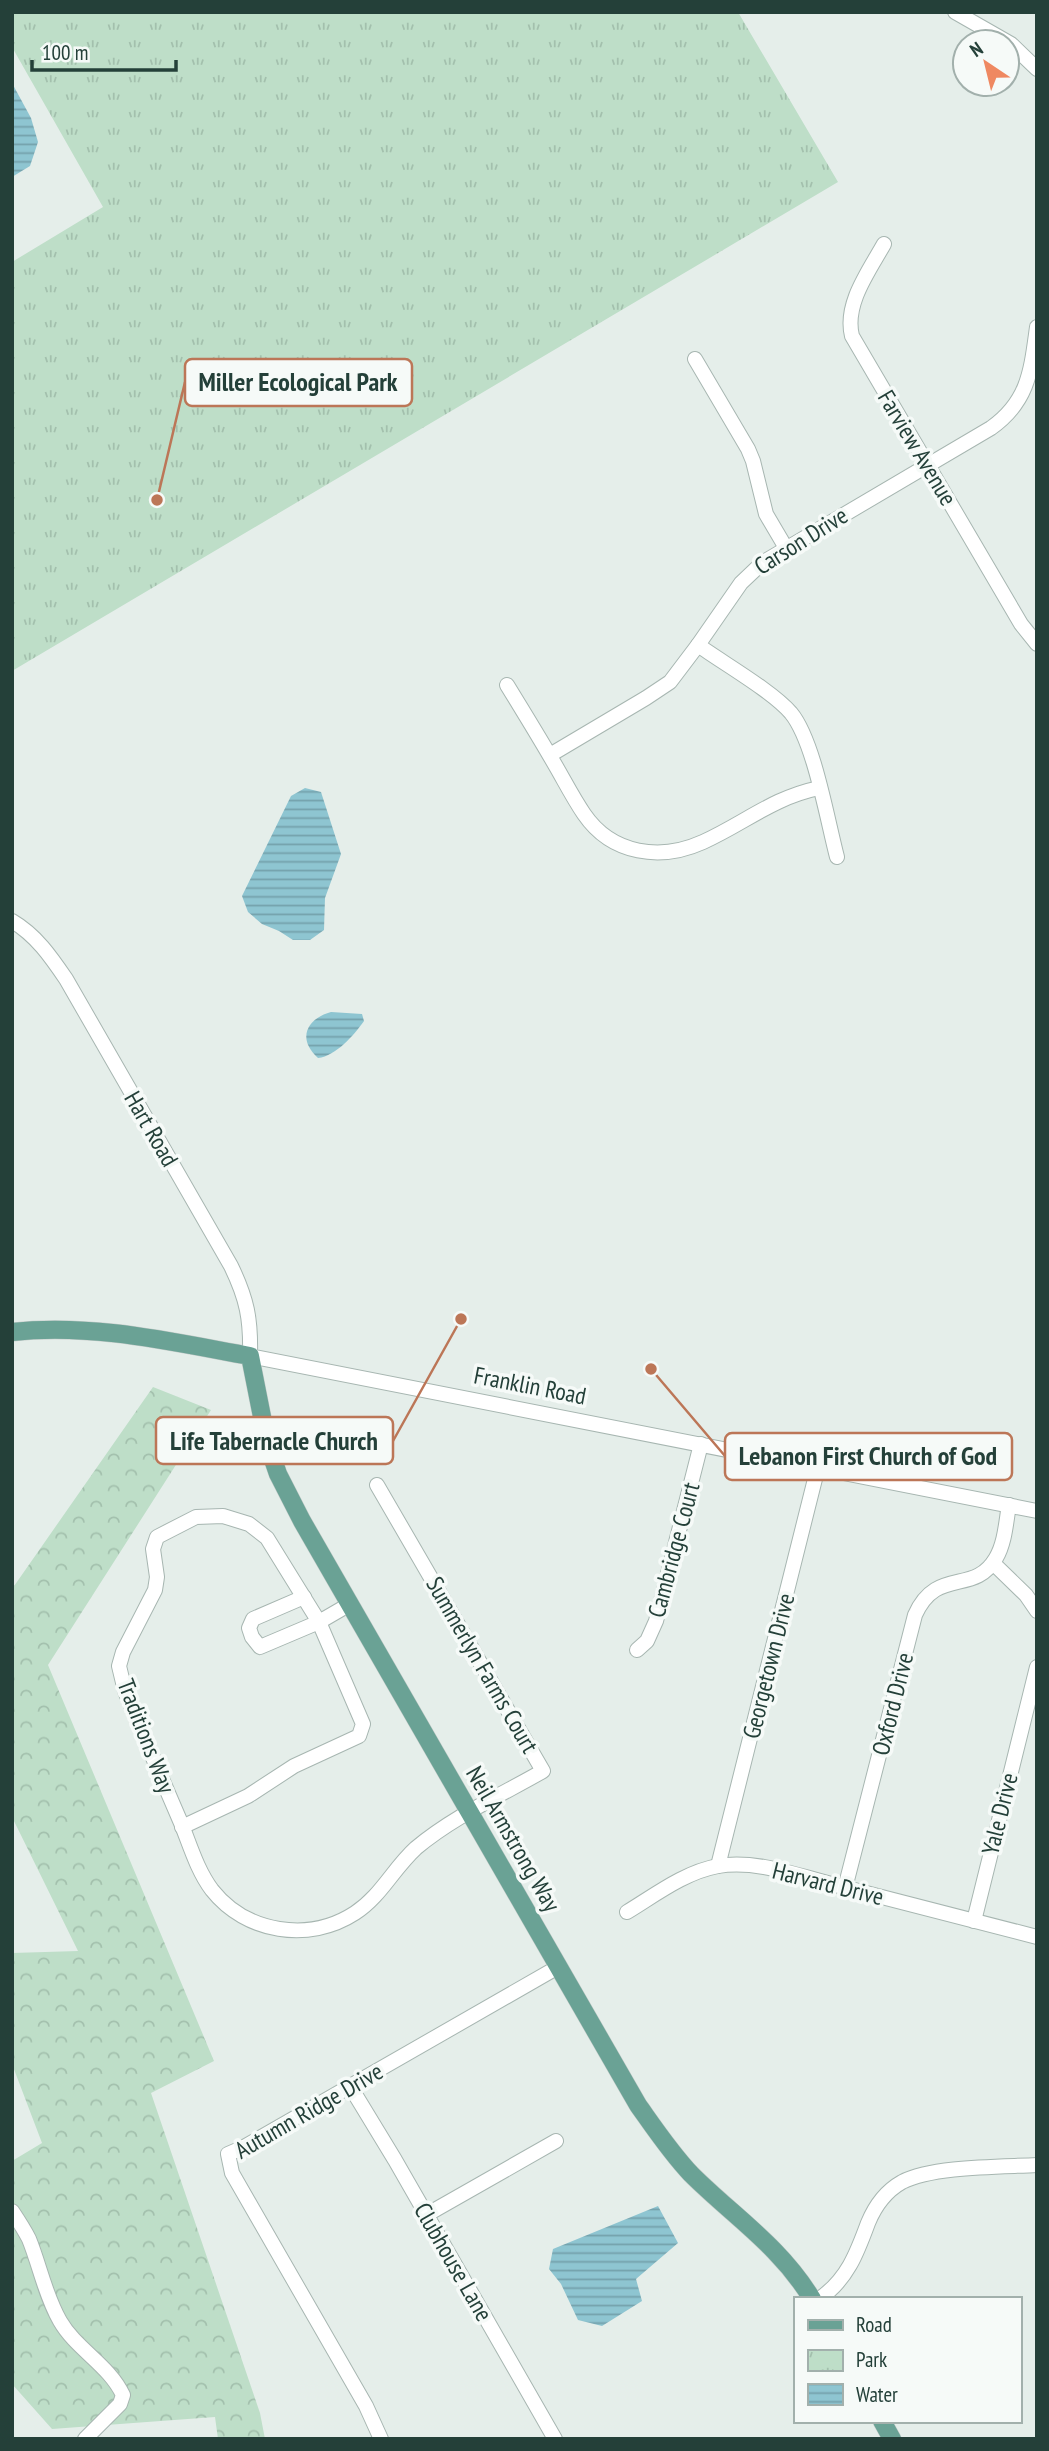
<svg xmlns="http://www.w3.org/2000/svg" width="1049" height="2451" viewBox="0 0 1049 2451" font-family="'PT Sans Narrow',sans-serif">
<style>
.forest{fill:url(#forest-crowns)}
.park{fill:url(#park-tufts)}
.water{fill:url(#water-rules)}
.lines{fill:none;stroke-linecap:round;stroke-linejoin:round}
.minor-casing{stroke:#a7b6b1;stroke-width:16}
.major-casing{stroke:#c2cac8;stroke-width:19}
.minor{stroke:#fff;stroke-width:14}
.major{stroke:#6aa295;stroke-width:18}
.labels{text-anchor:middle;stroke-width:7;stroke-linejoin:round;paint-order:stroke}
.street-label{font-size:24px;fill:#244039;stroke:#f6faf8}
.leader{fill:none;stroke:#bc7657;stroke-width:2.5}
.callout-dot{fill:#bc7657;stroke:#f6faf8;stroke-width:2.5}
.callout{fill:#f6faf8;stroke:#bc7657;stroke-width:2.5}
.callout-label{font-size:26px;text-anchor:middle;font-weight:bold;fill:#244039}
</style>
<defs>
<pattern id="forest-crowns" width="20" height="18" patternUnits="userSpaceOnUse" patternTransform="scale(1.75)"><rect width="20" height="18" fill="#bedec8"/><path d="M2 6a3 3 0 1 1 6 0M12 15a3 3 0 1 1 6 0" fill="none" stroke="#a3c0ad"/></pattern>
<pattern id="park-tufts" width="24" height="20" patternUnits="userSpaceOnUse" patternTransform="scale(1.75)"><rect width="24" height="20" fill="#bedec8"/><path d="M3 7l-1-3M5 7V3M7 7l1-3M15 17l-1-3M17 17v-4M19 17l1-3" fill="none" stroke="#a3c0ad"/></pattern>
<pattern id="water-rules" width="6" height="5" patternUnits="userSpaceOnUse" patternTransform="scale(1.75)"><rect width="6" height="5" fill="#8ec5d1"/><path d="M0 2.5h6" fill="none" stroke="#74a1ab"/></pattern>
</defs>
<rect width="100%" height="100%" fill="#e5eeea"/>
<path class="forest" d="M 153,1387 L 211,1410 L 48,1665 L 214,2061 L 151,2093 L 260,2413 L 265,2439 L 218,2439 L 215,2417 L 52,2429 L 12,2384 L 12,2161 L 42,2143 L 12,2064 L 12,1953 L 78,1951 L 12,1817 L 12,1589 Z"/>
<path class="park" d="M 12,12 L 738,12 L 838,182 L 12,671 L 12,262 L 103,207 L 12,47 Z"/>
<g class="water">
<path d="M 12,83 L 31,118 L 38,142 L 30,166 L 12,177 Z"/>
<path d="M 305,788 L 321,792 L 341,854 L 325,898 L 324,930 L 310,940 L 293,940 L 279,931 L 262,924 L 248,912 L 242,896 L 291,796 Z"/>
<path d="M 331,1012 L 362,1014 L 364,1021 C 354,1035 336,1056 318,1058 C 297,1039 306,1019 331,1012 Z"/>
<path d="M 658,2206 L 678,2243 L 636,2279 L 642,2301 L 602,2326 L 578,2320 L 561,2284 L 549,2269 L 553,2249 Z"/>
</g>
<g class="lines">
<g class="minor-casing">
<g id="minor">
<path d="M 955,12 L 1011,44 L 1037,69"/>
<path d="M 884,244 C 869,271 844,304 852,336 L 1021,624 L 1037,644"/>
<path d="M 695,359 L 748,449 L 753,461 L 766,514 L 786,548"/>
<path d="M 698,645 C 723,663 772,691 791,713 C 814,741 827,819 837,857"/>
<path d="M 507,685 C 523,711 539,737 554,763 C 564,780 573,798 584,814 C 612,855 661,861 703,842 C 745,823 772,798 819,788"/>
<path d="M 550,755 L 646,698 L 670,682 L 698,645 L 741,583 L 762,563 L 991,428 C 1029,401 1031,370 1037,327"/>
<path d="M 12,921 C 36,935 51,957 66,979 L 231,1266 C 247,1299 251,1319 250,1356 L 1037,1511"/>
<path d="M 993,1563 L 1026,1595 L 1037,1611"/>
<path d="M 350,1604 L 319,1622 L 267,1538 L 249,1524 L 223,1516 L 196,1517 L 157,1537 L 153,1549 L 157,1577 L 155,1590 L 123,1652 L 119,1666 L 125,1691 C 143,1735 162,1779 181,1823 C 190,1845 197,1870 212,1890 C 246,1933 309,1943 355,1913 C 381,1896 393,1869 416,1848 C 453,1817 501,1795 543,1771 L 377,1485"/>
<path d="M 637,1650 L 647,1641 L 656,1621 L 701,1444"/>
<path d="M 182,1827 L 248,1796 L 294,1766 L 359,1736 L 363,1724 L 319,1622 L 260,1647 L 252,1637 L 249,1628 L 253,1619 L 304,1597"/>
<path d="M 718,1866 L 818,1467"/>
<path d="M 845,1888 L 915,1615 C 937,1566 974,1596 996,1558 C 1005,1543 1006,1522 1009,1505"/>
<path d="M 627,1912 C 655,1895 685,1872 718,1866 C 757,1859 801,1877 839,1886 C 905,1903 971,1920 1037,1937"/>
<path d="M 974,1921 L 1037,1667"/>
<path d="M 350,2086 L 395,2160 L 555,2439"/>
<path d="M 12,2211 C 18,2220 24,2229 29,2239 C 40,2266 45,2295 60,2321 C 76,2349 109,2365 123,2395 L 120,2404 L 85,2439"/>
<path d="M 426,2215 L 556,2141"/>
<path d="M 819,2299 C 847,2280 857,2253 868,2223 C 875,2206 886,2191 902,2182 C 933,2166 1001,2167 1037,2165"/>
<path d="M 381,2439 L 366,2406 L 232,2173 L 228,2154 L 244,2147 L 558,1967"/>
</g>
</g>
<g class="major-casing">
<g id="major">
<path d="M 12,1332 C 92,1323 172,1342 250,1356 L 267,1442 L 278,1474 L 302,1521 L 638,2105 C 655,2129 671,2153 691,2174 C 733,2216 780,2246 812,2299"/>
<path d="M 882,2421 L 892,2439"/>
</g>
</g>
<use href="#minor" class="minor"/>
<use href="#major" class="major"/>
</g>
<g class="labels">
<g class="street-label">
<text transform="translate(917 448) rotate(59)" y="8">Farview Avenue</text>
<text transform="translate(801 541) rotate(-32)" y="8">Carson Drive</text>
<text transform="translate(151 1129) rotate(60)" y="8">Hart Road</text>
<text transform="translate(530 1386) rotate(11)" y="8">Franklin Road</text>
<text transform="translate(674 1550) rotate(-75)" y="8">Cambridge Court</text>
<text transform="translate(482 1665) rotate(60)" y="8">Summerlyn Farms Court</text>
<text transform="translate(769 1666) rotate(-76)" y="8">Georgetown Drive</text>
<text transform="translate(893 1704) rotate(-76)" y="8">Oxford Drive</text>
<text transform="translate(146 1736) rotate(69)" y="8">Traditions Way</text>
<text transform="translate(1000 1814) rotate(-76)" y="8">Yale Drive</text>
<text transform="translate(513 1839) rotate(60)" y="8">Neil Armstrong Way</text>
<text transform="translate(828 1884) rotate(14)" y="8">Harvard Drive</text>
<text transform="translate(309 2111) rotate(-30)" y="8">Autumn Ridge Drive</text>
<text transform="translate(453 2262) rotate(60)" y="8">Clubhouse Lane</text>
</g>
</g>
<path class="leader" d="M157 500L185 382M461 1319L393 1441M651 1369L725 1456"/>
<g class="callout-dot">
<circle cx="157" cy="500" r="7"/>
<circle cx="461" cy="1319" r="7"/>
<circle cx="651" cy="1369" r="7"/>
</g>
<g class="callout">
<rect x="185" y="359" width="227" height="47" rx="7"/>
<rect x="156" y="1417" width="237" height="47" rx="7"/>
<rect x="725" y="1433" width="287" height="47" rx="7"/>
</g>
<g class="callout-label">
<text x="298" y="391">Miller Ecological Park</text>
<text x="274" y="1450">Life Tabernacle Church</text>
<text x="868" y="1465">Lebanon First Church of God</text>
</g>
<rect width="1049" height="2451" fill="none" stroke="#244039" stroke-width="28"/>
<rect x="794" y="2297" width="228" height="126" fill="#f6faf8" stroke="#a2b0ac" stroke-width="2"/>
<rect x="808" y="2320" width="35" height="10" fill="#6aa295" stroke="#a2b0ac" stroke-width="2"/>
<text x="856" y="2332" font-size="21" fill="#244039">Road</text>
<rect x="808" y="2350" width="35" height="21" fill="url(#park-tufts)" stroke="#a2b0ac" stroke-width="2"/>
<text x="856" y="2367" font-size="21" fill="#244039">Park</text>
<rect x="808" y="2384" width="35" height="21" fill="url(#water-rules)" stroke="#a2b0ac" stroke-width="2"/>
<text x="856" y="2402" font-size="21" fill="#244039">Water</text>
<g transform="translate(986 63) rotate(325)"><circle r="33" fill="#f6faf8" stroke="#a2b0ac" stroke-width="2"/>
<path d="M0-5L12 26L0 18L-12 26Z" fill="#ef8861"/>
<text y="-10" font-size="19" font-weight="bold" text-anchor="middle" fill="#244039">N</text>
</g>
<path d="M32 60v10h144v-10" fill="none" stroke="#244039" stroke-width="3.5"/>
<text x="42" y="60" font-size="21" fill="#244039" stroke="#f6faf8" stroke-width="5" paint-order="stroke">100 m</text>
</svg>
